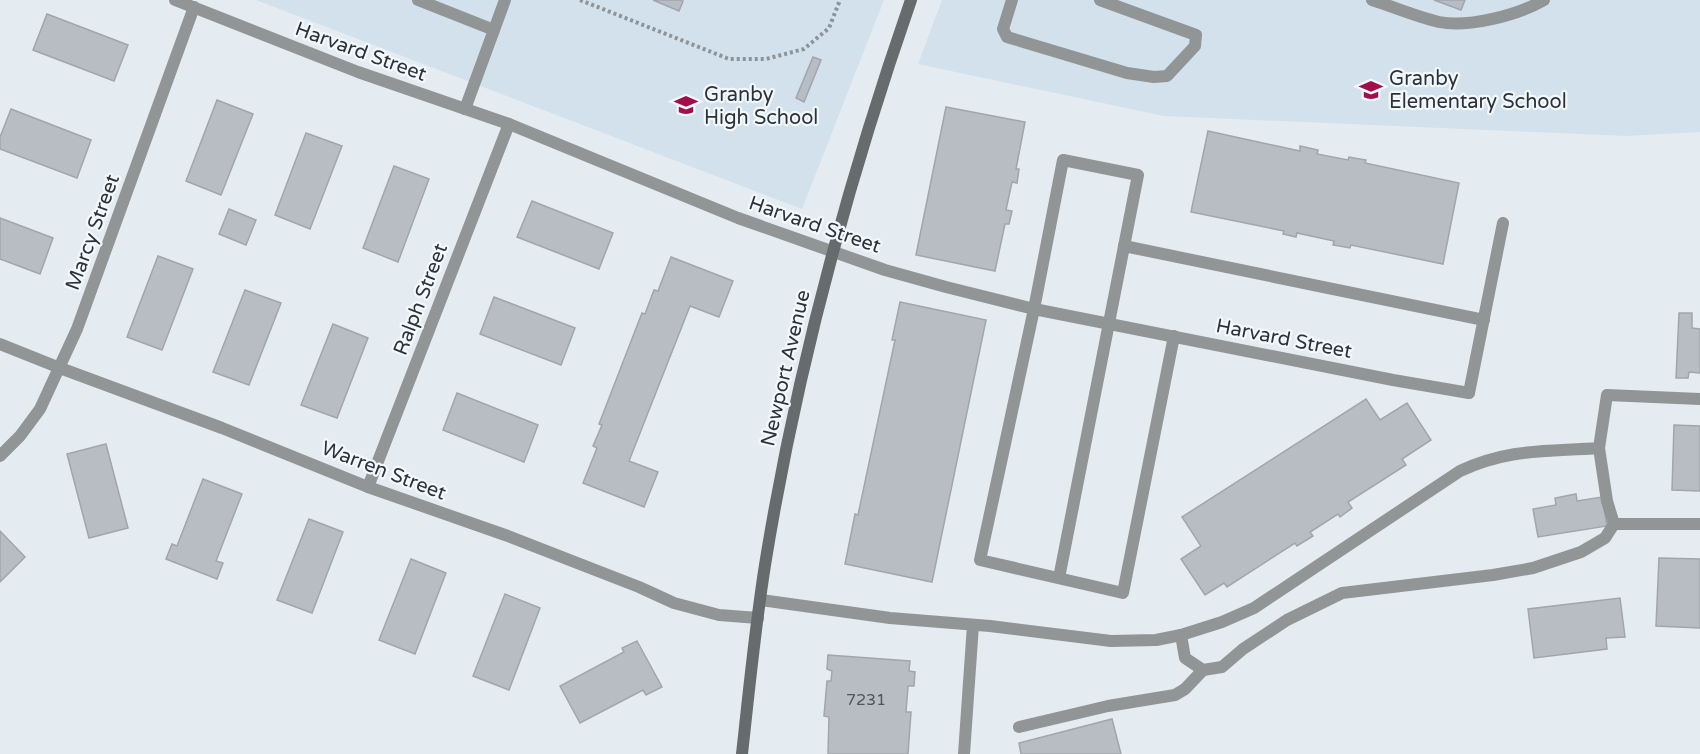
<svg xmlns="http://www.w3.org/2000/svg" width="1700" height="754" viewBox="0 0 1700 754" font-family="'Varela Round',sans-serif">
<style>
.built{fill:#d2e1eb}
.building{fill:#b8bdc4;stroke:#a1a5ac;stroke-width:1.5}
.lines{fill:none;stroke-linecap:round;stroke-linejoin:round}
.path{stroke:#8e9397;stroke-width:4;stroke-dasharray:3 3;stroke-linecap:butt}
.lane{stroke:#919595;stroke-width:12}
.street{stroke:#919595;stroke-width:12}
.secondary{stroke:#666c6d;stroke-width:12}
.labels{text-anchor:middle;stroke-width:4.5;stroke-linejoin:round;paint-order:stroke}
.number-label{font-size:16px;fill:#515558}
.street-label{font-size:20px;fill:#2f3234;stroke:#f1f9fe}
.poi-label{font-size:20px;fill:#2f3234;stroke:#f1f9fe;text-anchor:start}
</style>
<rect width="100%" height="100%" fill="#e4ecf1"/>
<g class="built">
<path d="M 256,0 L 884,0 L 802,209 Z"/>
<path d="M 942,0 L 1700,0 L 1700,132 L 1626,136 L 1164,116 L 918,64 Z"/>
</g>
<g class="building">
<path d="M 653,0 L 681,0 L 683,1 L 679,11 Z"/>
<path d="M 1434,0 L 1465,0 L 1461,10 Z"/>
<path d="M 47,14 L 128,45 L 114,81 L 33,50 Z"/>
<path d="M 813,57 L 821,60 L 804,102 L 796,98 Z"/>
<path d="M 217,100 L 253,114 L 221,195 L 186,181 Z"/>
<path d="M 946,107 L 1025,122 L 1016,169 L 1019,169 L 1017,183 L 1012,182 L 1006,210 L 1012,211 L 1009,224 L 1005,224 L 995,271 L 916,255 Z"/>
<path d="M 11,109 L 91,140 L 77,178 L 0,149 L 0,137 Z"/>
<path d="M 1208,131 L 1300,151 L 1300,146 L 1318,150 L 1317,154 L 1348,160 L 1349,157 L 1366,160 L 1365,163 L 1459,183 L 1443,264 L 1351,245 L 1350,248 L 1333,245 L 1334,241 L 1297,233 L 1296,237 L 1283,234 L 1284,231 L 1191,212 Z"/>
<path d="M 306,133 L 342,146 L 310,229 L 275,215 Z"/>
<path d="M 394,166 L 429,179 L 398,262 L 363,248 Z"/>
<path d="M 532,201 L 613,233 L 599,269 L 517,237 Z"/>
<path d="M 229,209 L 256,220 L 246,245 L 219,234 Z"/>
<path d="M 0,218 L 53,238 L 40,274 L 0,259 Z"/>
<path d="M 158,256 L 193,269 L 162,350 L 127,337 Z"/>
<path d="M 671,257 L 733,281 L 719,317 L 690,306 L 629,461 L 658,472 L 644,507 L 583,483 L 597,448 L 593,446 L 602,425 L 599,424 L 642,313 L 645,314 L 654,290 L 658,291 Z"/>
<path d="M 245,290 L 281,303 L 249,385 L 213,372 Z"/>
<path d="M 494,297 L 575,328 L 561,365 L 480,334 Z"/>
<path d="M 900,302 L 986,320 L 932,582 L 845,564 L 855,514 L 858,515 L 895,340 L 892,340 Z"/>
<path d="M 1679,313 L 1692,313 L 1692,328 L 1700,329 L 1700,373 L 1689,372 L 1688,378 L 1676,378 Z"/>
<path d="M 333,324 L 368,338 L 337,418 L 301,405 Z"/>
<path d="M 457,393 L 538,425 L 524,462 L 443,430 Z"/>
<path d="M 1366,399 L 1380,420 L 1407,403 L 1431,440 L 1402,459 L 1406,465 L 1348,502 L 1352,508 L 1340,517 L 1338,514 L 1310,532 L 1313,536 L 1297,546 L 1295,543 L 1227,587 L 1224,583 L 1205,595 L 1181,559 L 1201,546 L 1182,517 Z"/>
<path d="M 1674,425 L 1700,426 L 1700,491 L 1672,490 Z"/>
<path d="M 106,444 L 128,528 L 89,538 L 67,454 Z"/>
<path d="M 203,479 L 242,494 L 216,561 L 223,563 L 217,579 L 166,559 L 172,544 L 177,546 Z"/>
<path d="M 1576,494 L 1577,501 L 1602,497 L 1607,526 L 1538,537 L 1533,509 L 1556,505 L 1555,498 Z"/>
<path d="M 309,519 L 343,532 L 312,613 L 277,600 Z"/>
<path d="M 0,531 L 25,557 L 0,582 Z"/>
<path d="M 1659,558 L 1700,559 L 1700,628 L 1656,626 Z"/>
<path d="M 411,559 L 446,573 L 415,654 L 379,640 Z"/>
<path d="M 505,594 L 540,608 L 509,690 L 473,676 Z"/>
<path d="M 1620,598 L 1625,637 L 1606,638 L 1607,649 L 1534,658 L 1528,609 Z"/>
<path d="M 637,641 L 662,687 L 646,695 L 643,690 L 580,723 L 560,686 L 624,652 L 622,648 Z"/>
<path d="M 828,655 L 910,661 L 909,671 L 915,672 L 914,686 L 908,686 L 906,712 L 911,712 L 908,754 L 828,754 L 829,717 L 824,716 L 827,681 L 831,681 L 832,671 L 827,669 Z"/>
<path d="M 1112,719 L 1121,754 L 1021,754 L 1019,743 Z"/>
</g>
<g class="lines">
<path class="path" d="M 580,0 L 729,59 L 766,59 L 804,49 L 829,28 L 840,0"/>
<g class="lane">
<path d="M 418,0 L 494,30"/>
<path d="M 1012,0 L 1003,29 L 1007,37 L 1127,73 L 1154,77 L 1167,76 L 1195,46 L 1196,35 L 1100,0"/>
<path d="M 1372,0 C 1394,7 1417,17 1439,22 C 1468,28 1518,15 1544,0"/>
<path d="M 465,109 L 505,0"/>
<path d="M 1124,246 L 1484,320"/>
<path d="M 1469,393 L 1503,223"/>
<path d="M 1059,578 L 1138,175 L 1063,160 L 1034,309 L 980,560 L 1123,593 L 1174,336"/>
<path d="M 1019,727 L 1108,706 L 1175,695 L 1185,689 L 1203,670"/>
<path d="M 964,754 L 973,625"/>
</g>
<g class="street">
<path d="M 175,0 L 358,72 L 509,124 L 738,218 L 885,270 L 946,287 L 1034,309 L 1393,380 L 1469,393"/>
<path d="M 0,344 L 60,368 L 222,428 L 368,487 L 508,536 L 639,587 L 674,603 L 719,615 L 758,618"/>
<path d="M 1599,448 L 1607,501 L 1614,524 L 1700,524"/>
<path d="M 0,456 L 20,436 L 40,409 L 77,329 L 194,7"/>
<path d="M 368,487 L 509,124"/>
<path d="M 761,600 L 890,618 L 990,626 L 1111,641 L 1156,640 L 1181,635 L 1222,622 L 1254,608 L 1460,471 C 1510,448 1545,452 1599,448 L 1607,395 L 1700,399"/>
<path d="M 1181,635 L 1185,658 L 1203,670 L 1222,667 L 1243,649 L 1287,620 L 1342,593 L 1493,575 L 1533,568 L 1581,552 L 1605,538 L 1614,524"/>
</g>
<path class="secondary" d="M 742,754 C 749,691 755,628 765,565 C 796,373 847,184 911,0"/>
</g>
<defs>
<g id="school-bare" transform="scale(1.8)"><path d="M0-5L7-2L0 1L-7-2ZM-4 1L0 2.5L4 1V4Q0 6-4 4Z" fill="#a40d4b" stroke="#f1f9fe" stroke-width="2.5" paint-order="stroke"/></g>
</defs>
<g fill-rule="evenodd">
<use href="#school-bare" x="1371" y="90"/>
<use href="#school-bare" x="686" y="105"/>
</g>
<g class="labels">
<g class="number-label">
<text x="866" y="705">7231</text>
</g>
<g class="street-label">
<text transform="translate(361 51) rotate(20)" y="7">Harvard Street</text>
<text transform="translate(815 224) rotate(19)" y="7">Harvard Street</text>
<text transform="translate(92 232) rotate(-70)" y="7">Marcy Street</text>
<text transform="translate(420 299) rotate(-69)" y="7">Ralph Street</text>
<text transform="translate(1284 338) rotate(11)" y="7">Harvard Street</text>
<text transform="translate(785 368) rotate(-77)" y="7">Newport Avenue</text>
<text transform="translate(384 470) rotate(21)" y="7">Warren Street</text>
</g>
<g class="poi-label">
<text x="1389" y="85">Granby<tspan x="1389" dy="23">Elementary School</tspan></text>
<text x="704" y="101">Granby<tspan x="704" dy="23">High School</tspan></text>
</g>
</g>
</svg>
